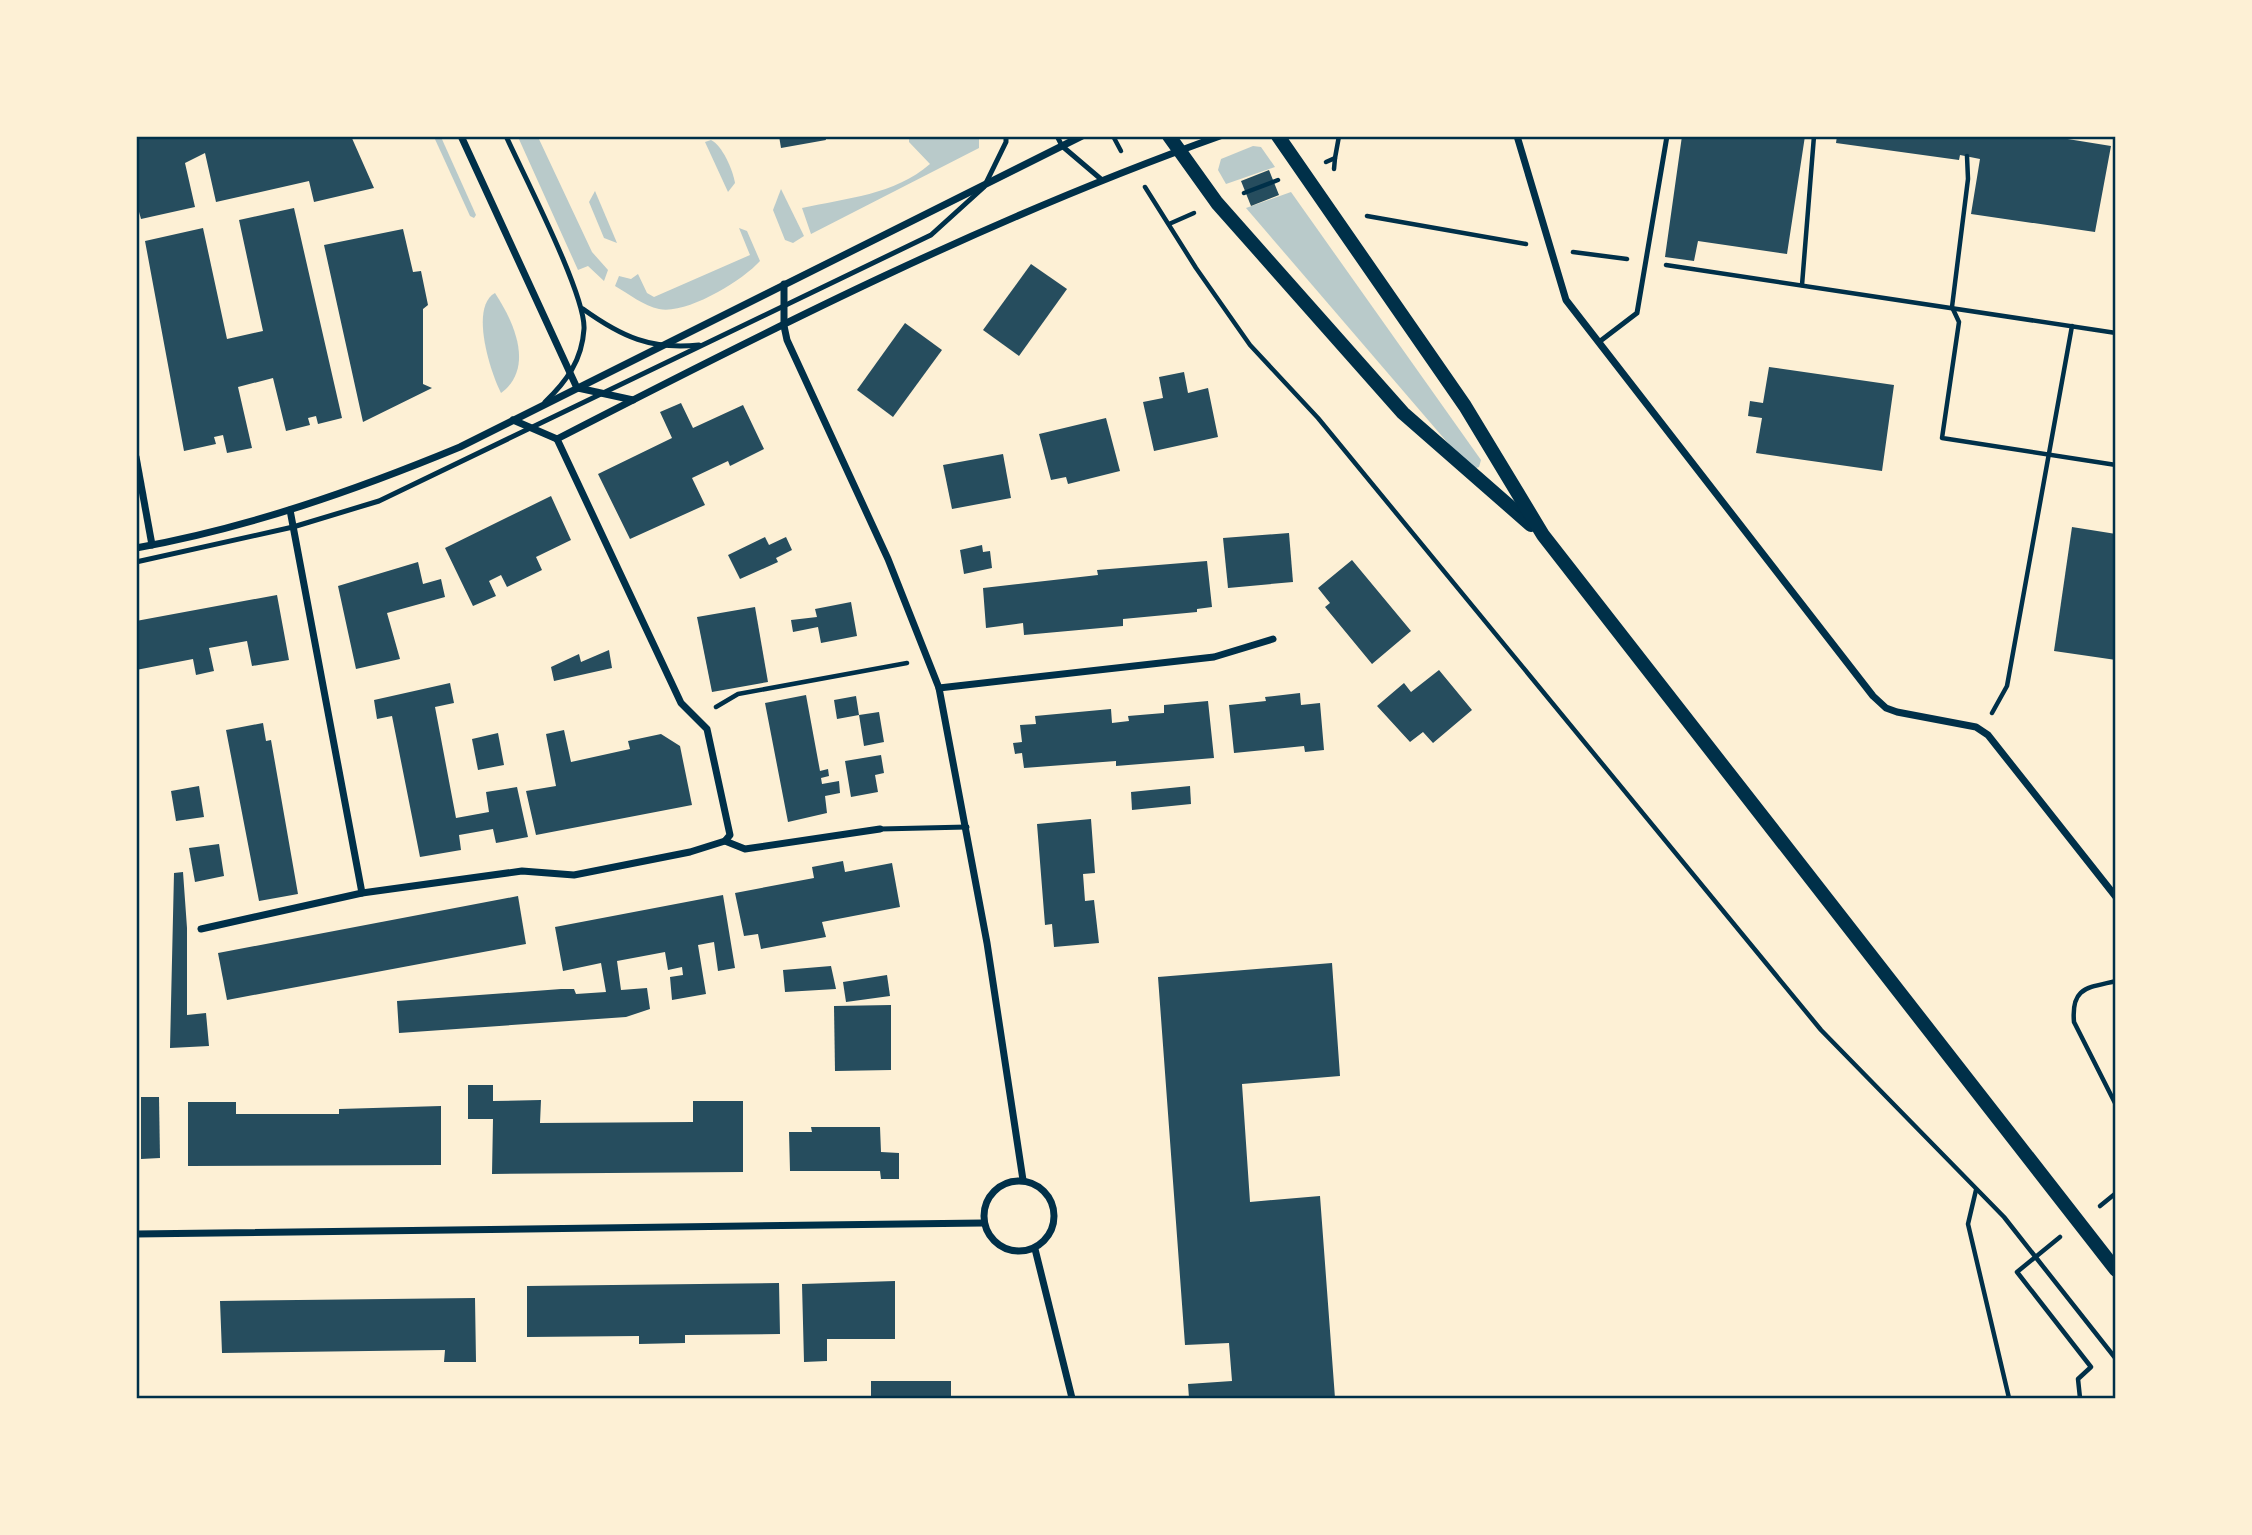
<svg xmlns="http://www.w3.org/2000/svg" width="2252" height="1535" viewBox="0 0 2252 1535" font-family="Mulish,sans-serif">
<style>
.green{fill:#b9caca}
.building{fill:#264d5e}
.lines{fill:none;stroke-linecap:round;stroke-linejoin:round}
.path{stroke:#003049;stroke-width:4.5}
.service{stroke:#003049;stroke-width:5}
.minor{stroke:#003049;stroke-width:7}
.secondary{stroke:#003049;stroke-width:14}
.neatline{fill:none;stroke:#003049;stroke-width:2.5}
</style>
<rect width="100%" height="100%" fill="#fdf0d5"/>
<g class="green">
<path d="M 434,137 L 441,137 L 476,215 L 474,218 L 470,216 Z"/>
<path d="M 518,137 L 538,137 L 592,252 L 608,270 L 604,281 L 588,266 L 578,270 Z"/>
<path d="M 909,137 L 979,137 L 979,148 L 811,234 L 802,208 C 847,198 894,195 930,164 L 909,142 Z"/>
<path d="M 711,140 C 722,145 733,170 735,183 L 728,192 L 705,142 Z"/>
<path d="M 1253,146 L 1261,147 L 1275,167 L 1226,184 L 1218,170 L 1221,159 Z"/>
<path d="M 781,189 L 804,236 L 793,243 L 785,240 L 773,210 Z"/>
<path d="M 595,191 L 617,243 L 604,238 L 589,202 Z"/>
<path d="M 1291,192 L 1481,460 L 1479,467 L 1473,469 L 1447,442 L 1246,208 Z"/>
<path d="M 739,228 L 747,231 L 760,261 C 742,281 686,315 659,309 C 644,306 629,294 615,286 L 619,276 L 631,279 L 638,274 L 647,293 L 654,297 L 750,255 Z"/>
<path d="M 495,293 C 514,322 535,368 501,393 C 491,374 469,307 495,293 Z"/>
</g>
<g class="building">
<path d="M 143,136 L 351,136 L 374,188 L 314,202 L 309,181 L 216,202 L 205,153 L 185,163 L 195,207 L 141,219 L 136,201 L 136,140 Z"/>
<path d="M 779,136 L 825,136 L 826,140 L 781,148 Z"/>
<path d="M 1682,136 L 1805,136 L 1787,254 L 1698,241 L 1694,261 L 1665,257 Z"/>
<path d="M 1837,136 L 2049,136 L 2111,146 L 2095,232 L 1971,214 L 1980,159 L 1960,155 L 1959,160 L 1836,143 Z"/>
<path d="M 1269,170 L 1279,195 L 1251,206 L 1241,181 Z"/>
<path d="M 294,208 L 342,418 L 318,424 L 316,416 L 308,418 L 310,425 L 286,431 L 273,378 L 238,387 L 252,448 L 227,453 L 223,435 L 214,437 L 216,444 L 184,451 L 145,241 L 203,228 L 227,339 L 263,331 L 239,220 Z"/>
<path d="M 403,229 L 413,272 L 421,271 L 428,305 L 423,309 L 423,384 L 432,388 L 363,422 L 324,245 Z"/>
<path d="M 1031,264 L 1067,289 L 1019,356 L 983,330 Z"/>
<path d="M 905,323 L 942,350 L 893,417 L 857,390 Z"/>
<path d="M 1769,367 L 1894,385 L 1882,471 L 1756,453 L 1762,418 L 1748,416 L 1750,401 L 1763,403 Z"/>
<path d="M 1184,372 L 1188,393 L 1208,388 L 1218,437 L 1154,451 L 1143,402 L 1163,398 L 1159,377 Z"/>
<path d="M 681,403 L 693,428 L 743,405 L 764,449 L 730,466 L 728,461 L 692,478 L 705,505 L 630,539 L 598,474 L 672,438 L 660,412 Z"/>
<path d="M 1106,418 L 1120,471 L 1068,484 L 1066,477 L 1051,480 L 1039,434 Z"/>
<path d="M 1003,454 L 1011,498 L 952,509 L 943,465 Z"/>
<path d="M 551,496 L 571,540 L 536,557 L 542,570 L 507,587 L 501,575 L 489,581 L 496,596 L 473,606 L 445,548 Z"/>
<path d="M 2072,527 L 2116,534 L 2116,660 L 2054,651 Z"/>
<path d="M 1289,533 L 1293,582 L 1228,588 L 1223,538 Z"/>
<path d="M 765,537 L 769,545 L 786,537 L 792,550 L 776,558 L 778,562 L 740,579 L 728,555 Z"/>
<path d="M 982,545 L 983,552 L 990,551 L 992,568 L 964,574 L 960,550 Z"/>
<path d="M 1352,560 L 1411,631 L 1372,664 L 1325,607 L 1330,603 L 1318,588 Z"/>
<path d="M 1207,561 L 1212,607 L 1197,609 L 1197,612 L 1123,619 L 1123,626 L 1024,635 L 1023,623 L 986,628 L 983,588 L 1098,575 L 1097,570 Z"/>
<path d="M 418,562 L 423,584 L 441,579 L 445,597 L 387,613 L 400,659 L 356,669 L 338,586 Z"/>
<path d="M 277,595 L 289,660 L 252,666 L 247,641 L 209,648 L 214,671 L 196,675 L 193,659 L 136,670 L 136,621 Z"/>
<path d="M 851,602 L 857,636 L 821,643 L 818,627 L 793,632 L 791,620 L 817,617 L 815,609 Z"/>
<path d="M 755,607 L 768,682 L 712,692 L 697,617 Z"/>
<path d="M 609,650 L 612,668 L 554,681 L 551,667 L 579,654 L 581,662 Z"/>
<path d="M 1439,670 L 1472,710 L 1433,743 L 1423,732 L 1410,742 L 1377,706 L 1404,683 L 1411,692 Z"/>
<path d="M 450,683 L 454,703 L 435,707 L 456,818 L 489,812 L 486,792 L 517,787 L 528,837 L 496,843 L 493,829 L 459,835 L 461,850 L 420,857 L 392,716 L 377,719 L 374,700 Z"/>
<path d="M 1300,693 L 1301,705 L 1320,703 L 1324,750 L 1305,752 L 1304,746 L 1234,753 L 1229,705 L 1266,701 L 1265,697 Z"/>
<path d="M 806,695 L 820,771 L 828,769 L 829,776 L 821,778 L 822,784 L 839,781 L 840,793 L 825,796 L 827,813 L 788,822 L 765,703 Z"/>
<path d="M 856,696 L 859,715 L 879,712 L 884,742 L 864,746 L 859,715 L 837,719 L 834,700 Z"/>
<path d="M 1208,701 L 1214,758 L 1116,766 L 1116,761 L 1024,768 L 1022,753 L 1015,754 L 1013,743 L 1022,742 L 1020,725 L 1036,724 L 1035,716 L 1111,709 L 1112,723 L 1129,721 L 1128,716 L 1164,713 L 1164,705 Z"/>
<path d="M 263,723 L 266,741 L 271,740 L 298,894 L 259,901 L 226,730 Z"/>
<path d="M 564,730 L 571,762 L 630,749 L 628,741 L 661,734 L 680,746 L 692,805 L 536,835 L 526,791 L 556,786 L 546,734 Z"/>
<path d="M 498,733 L 504,765 L 478,770 L 472,739 Z"/>
<path d="M 881,755 L 884,773 L 875,775 L 878,792 L 851,797 L 845,761 Z"/>
<path d="M 199,786 L 204,817 L 176,821 L 171,791 Z"/>
<path d="M 1190,786 L 1191,804 L 1132,810 L 1131,792 Z"/>
<path d="M 1091,819 L 1095,873 L 1083,874 L 1085,901 L 1094,900 L 1099,943 L 1054,947 L 1052,924 L 1045,925 L 1037,824 Z"/>
<path d="M 219,844 L 224,876 L 195,882 L 189,848 Z"/>
<path d="M 843,861 L 845,872 L 892,863 L 900,907 L 822,922 L 826,937 L 761,949 L 758,934 L 744,936 L 735,893 L 814,878 L 812,867 Z"/>
<path d="M 183,872 L 187,928 L 187,1015 L 206,1013 L 209,1046 L 170,1048 L 174,873 Z"/>
<path d="M 723,895 L 735,968 L 718,971 L 714,942 L 698,945 L 706,994 L 672,1000 L 670,977 L 683,975 L 682,967 L 668,970 L 665,952 L 617,961 L 621,990 L 647,988 L 650,1009 L 626,1017 L 399,1033 L 397,1001 L 561,989 L 574,989 L 576,994 L 606,992 L 601,963 L 563,971 L 555,927 Z"/>
<path d="M 518,896 L 526,944 L 227,1000 L 218,953 Z"/>
<path d="M 1332,963 L 1340,1076 L 1242,1084 L 1250,1202 L 1320,1196 L 1335,1398 L 1189,1398 L 1188,1384 L 1232,1381 L 1229,1343 L 1185,1345 L 1158,977 Z"/>
<path d="M 831,966 L 836,989 L 785,992 L 783,970 Z"/>
<path d="M 887,975 L 890,996 L 846,1002 L 843,982 Z"/>
<path d="M 891,1005 L 891,1070 L 835,1071 L 834,1006 Z"/>
<path d="M 468,1085 L 493,1085 L 493,1101 L 541,1100 L 540,1123 L 693,1122 L 693,1101 L 743,1101 L 743,1172 L 492,1174 L 493,1119 L 468,1119 Z"/>
<path d="M 141,1097 L 159,1097 L 160,1158 L 141,1159 Z"/>
<path d="M 188,1102 L 236,1102 L 236,1114 L 339,1114 L 339,1109 L 441,1106 L 441,1165 L 188,1166 Z"/>
<path d="M 811,1127 L 880,1127 L 881,1152 L 899,1153 L 899,1179 L 881,1179 L 880,1171 L 790,1171 L 789,1132 L 812,1132 Z"/>
<path d="M 895,1281 L 895,1339 L 827,1339 L 827,1361 L 804,1362 L 802,1284 Z"/>
<path d="M 779,1283 L 780,1334 L 685,1335 L 685,1343 L 639,1344 L 639,1336 L 527,1337 L 527,1286 Z"/>
<path d="M 475,1298 L 476,1362 L 444,1362 L 445,1350 L 222,1353 L 220,1301 Z"/>
<rect x="871" y="1381" width="80" height="17"/>
</g>
<g class="lines">
<g class="path">
<path d="M 1113,136 L 1121,151"/>
<path d="M 1967,156 L 1968,179 L 1952,307 L 1959,322 L 1942,438 L 2116,465"/>
<path d="M 1326,162 L 1335,158 L 1339,136"/>
<path d="M 1334,169 L 1335,158"/>
<path d="M 1145,187 L 1196,268 L 1250,345 L 1318,418 L 1821,1030 L 2004,1217 L 2116,1359"/>
<path d="M 1244,193 L 1278,180"/>
<path d="M 1367,216 L 1526,244"/>
<path d="M 1169,224 L 1194,213"/>
<path d="M 1573,252 L 1627,259"/>
<path d="M 1666,265 L 2116,333"/>
<path d="M 1802,285 L 1814,136"/>
<path d="M 716,707 L 738,694 L 907,663"/>
<path d="M 1992,713 L 2007,686 L 2072,326"/>
<path d="M 2116,981 C 2087,988 2071,987 2074,1022 L 2116,1105"/>
<path d="M 1976,1190 L 1968,1224 L 2009,1398"/>
<path d="M 2100,1206 L 2116,1193"/>
<path d="M 2060,1237 L 2017,1272 L 2091,1367 L 2078,1379 L 2080,1398"/>
</g>
<g class="service">
<path d="M 506,136 C 523,174 586,295 584,329 C 582,360 567,381 545,402"/>
<path d="M 1057,136 L 1062,146 L 1102,180"/>
<path d="M 583,309 C 622,337 651,350 699,345"/>
<path d="M 1599,342 L 1637,313 L 1667,136"/>
<path d="M 136,562 L 293,527 L 379,501 L 931,235 L 984,187 L 1006,142 L 1006,136"/>
<path d="M 880,829 L 967,827"/>
</g>
<g class="minor">
<path d="M 461,136 L 577,388"/>
<path d="M 1517,136 L 1566,300 L 1873,696 L 1886,708 L 1897,712 L 1976,727 L 1988,735 L 2116,897"/>
<path d="M 784,284 L 784,326 L 787,340 L 888,559 L 939,688 L 987,943 L 1023,1180"/>
<path d="M 578,388 L 633,400"/>
<path d="M 513,420 L 557,439"/>
<path d="M 557,439 C 772,328 992,217 1220,136"/>
<path d="M 136,457 L 152,545"/>
<path d="M 290,510 L 362,893"/>
<path d="M 136,548 C 248,528 356,490 460,447 L 1082,136"/>
<path d="M 939,688 L 1214,657 L 1273,639"/>
<path d="M 725,841 L 745,849 L 880,829"/>
<path d="M 201,929 L 362,893 L 522,871 L 574,875 L 690,852 L 725,841 L 730,835 L 707,729 L 681,703 L 557,439"/>
<circle cx="1019" cy="1216" r="35"/>
<path d="M 136,1234 L 983,1223"/>
<path d="M 1035,1249 L 1072,1398"/>
</g>
<g class="secondary">
<path d="M 1169,136 L 1217,203 L 1403,413 L 1531,525"/>
<path d="M 1278,136 L 1465,406 L 1543,535 L 2116,1270"/>
</g>
</g>
<rect width="2252" height="1535" fill="none" stroke="#fdf0d5" stroke-width="276"/>
<rect x="138" y="138" width="1976" height="1259" class="neatline"/>
</svg>
